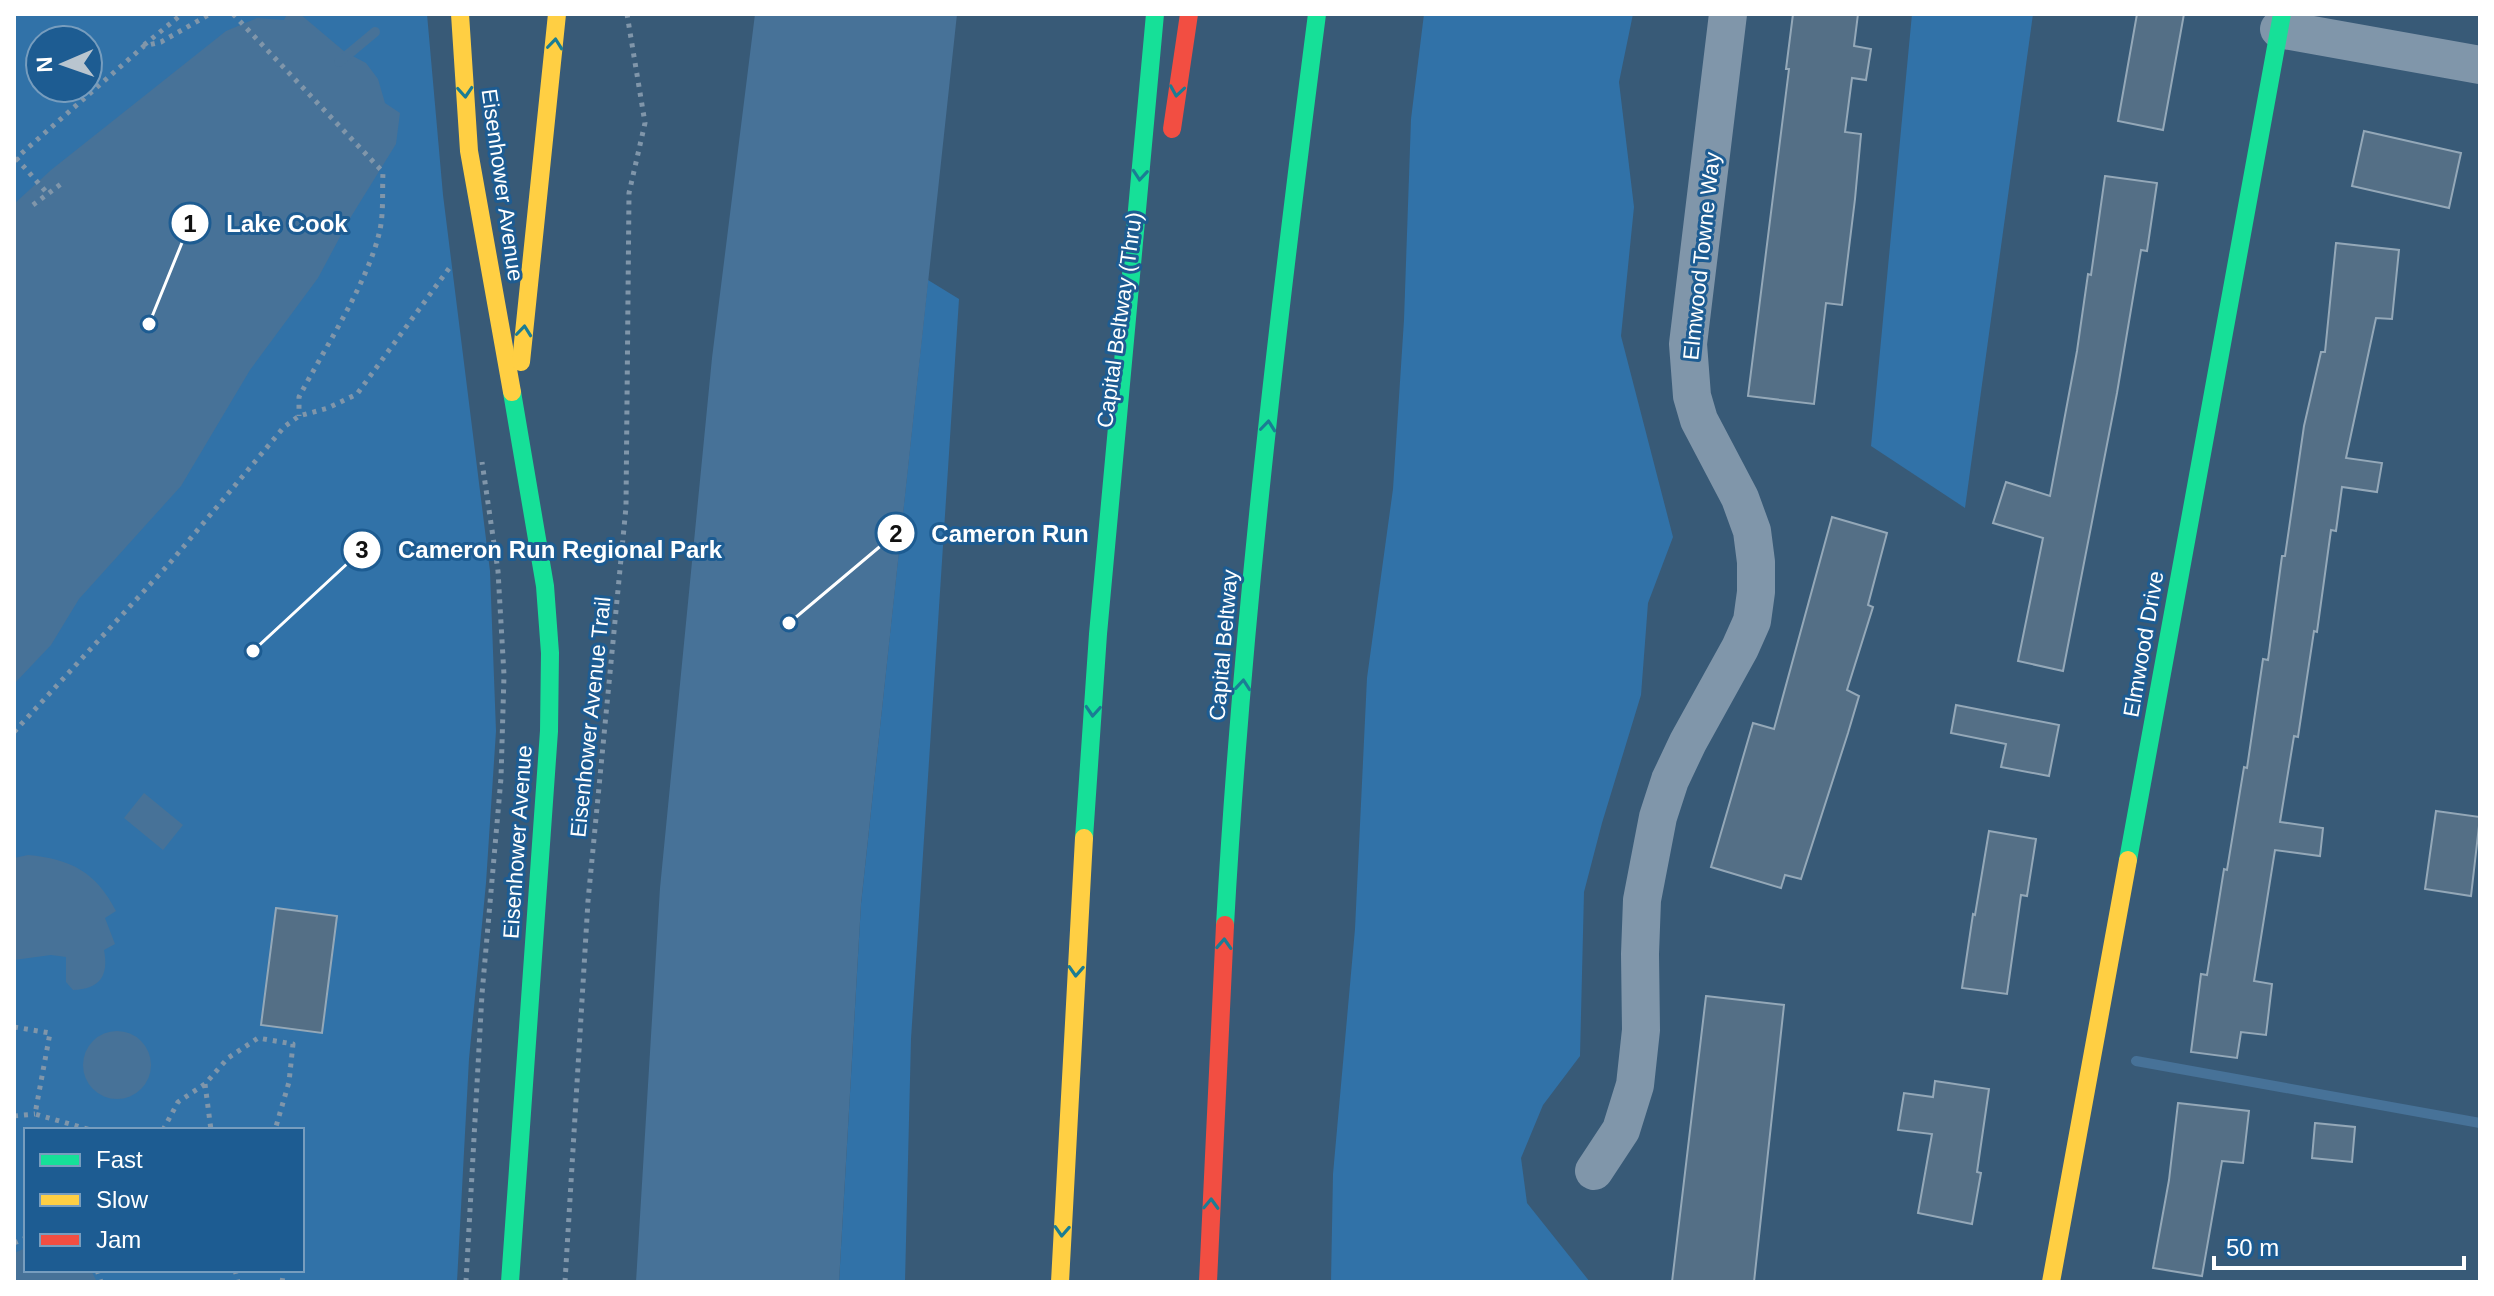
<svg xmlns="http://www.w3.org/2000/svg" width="2494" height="1296" viewBox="0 0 2494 1296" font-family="Helvetica,sans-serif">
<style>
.green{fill:#3172a8;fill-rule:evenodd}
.water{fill:#477298}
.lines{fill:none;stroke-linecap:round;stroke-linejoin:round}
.stream{stroke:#477298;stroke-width:10}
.building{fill:#546f86;stroke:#94a8b8;stroke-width:2}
.path{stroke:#8096aa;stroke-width:5;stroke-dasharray:4 6;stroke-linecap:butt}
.street{stroke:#8096aa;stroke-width:38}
.fast{stroke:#16e098;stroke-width:18}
.slow{stroke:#ffcf43;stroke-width:18}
.jam{stroke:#f24e42;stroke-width:18}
.oneway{stroke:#1b7d94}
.labels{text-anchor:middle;stroke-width:6;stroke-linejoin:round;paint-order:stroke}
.street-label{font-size:22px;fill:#fff;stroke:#1d5c92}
.leader{fill:none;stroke:#fff;stroke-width:3}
.callout-dot{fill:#fff;stroke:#1d5c92;stroke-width:3}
.mark-label{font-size:24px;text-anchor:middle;font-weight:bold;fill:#111}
.callout-label{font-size:24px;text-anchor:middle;font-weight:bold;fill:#fff;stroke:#1d5c92;stroke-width:6;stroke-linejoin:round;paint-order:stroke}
</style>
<rect width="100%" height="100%" fill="#385a77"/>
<g class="green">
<path d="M 14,14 L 427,14 L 443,195 L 490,571 L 496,731 L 486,883 L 469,1059 L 457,1282 L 14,1282 ZM 40,40 L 88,40 L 88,88 L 40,88 ZM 26,1130 L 302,1130 L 302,1270 L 26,1270 Z"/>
<path d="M 1424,14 L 1633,14 L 1619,82 L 1634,207 L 1621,336 L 1673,537 L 1648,603 L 1641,695 L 1602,823 L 1584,892 L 1580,1056 L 1543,1105 L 1521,1158 L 1527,1203 L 1590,1282 L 1331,1282 L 1333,1174 L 1355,929 L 1367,678 L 1393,489 L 1404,320 L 1411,119 Z"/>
<path d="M 1912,14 L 2033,14 L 1965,508 L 1871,446 Z"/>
<path d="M 928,280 L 959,299 L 911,1039 L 905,1282 L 839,1282 L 861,904 Z"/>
</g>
<g class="water">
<path d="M 287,14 L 300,14 L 345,52 L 366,63 L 378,79 L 385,103 L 400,113 L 396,144 L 349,220 L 318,278 L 250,370 L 181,486 L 79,599 L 51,645 L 14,684 L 14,204 L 51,170 L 226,31 L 257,18 L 284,20 Z"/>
<path d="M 755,14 L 957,14 L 861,904 L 839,1282 L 636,1282 L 660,888 L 712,358 Z"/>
<path d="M 144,793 L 183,825 L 163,850 L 124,818 Z"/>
<path d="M 28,855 C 71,859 96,872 116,911 L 105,918 L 115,944 L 104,950 C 109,976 100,989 73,990 L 66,982 L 66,957 L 51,955 L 14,960 L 14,858 Z"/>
<circle cx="117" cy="1065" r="34"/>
<path d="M 26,1248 L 26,1270 L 91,1270 L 97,1282 L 14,1282 L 14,1253 Z"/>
</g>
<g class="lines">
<g class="stream">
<path d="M 339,62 L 375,32"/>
<path d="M 2136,1061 L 2480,1123"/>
</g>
</g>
<g class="building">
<path d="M 1793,14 L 1858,14 L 1854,46 L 1871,49 L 1866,80 L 1852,78 L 1845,132 L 1861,134 L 1855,199 L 1842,305 L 1826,303 L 1814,404 L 1748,396 L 1789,69 L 1786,69 Z"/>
<path d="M 2137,14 L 2184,14 L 2163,130 L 2118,121 Z"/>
<path d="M 2364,131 L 2461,153 L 2449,208 L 2352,186 Z"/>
<path d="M 2105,176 L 2157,183 L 2147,251 L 2141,250 L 2117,393 L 2063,671 L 2018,661 L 2043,538 L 1993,523 L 2006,482 L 2050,496 L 2077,351 L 2088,274 L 2091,275 Z"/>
<path d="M 2336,243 L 2399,250 L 2392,319 L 2376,318 L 2346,458 L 2382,463 L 2377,492 L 2342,487 L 2336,531 L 2331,530 L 2317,632 L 2314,631 L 2298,737 L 2294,736 L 2280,822 L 2323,828 L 2320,856 L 2275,850 L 2254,981 L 2272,984 L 2266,1035 L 2241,1032 L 2237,1058 L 2191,1052 L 2201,974 L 2207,975 L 2224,869 L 2227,870 L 2244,767 L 2247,768 L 2263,659 L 2268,660 L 2282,556 L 2285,556 L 2304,426 L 2321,352 L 2325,352 Z"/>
<path d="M 1832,517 L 1887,533 L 1868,605 L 1873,607 L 1847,690 L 1859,696 L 1848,733 L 1801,879 L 1785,875 L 1781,888 L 1711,867 L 1753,723 L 1774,729 Z"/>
<path d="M 1956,705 L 2059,725 L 2049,776 L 2001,767 L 2006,744 L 1951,733 Z"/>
<path d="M 2436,811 L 2480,817 L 2471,896 L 2425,889 Z"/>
<path d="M 1989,831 L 2036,839 L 2027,896 L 2021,895 L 2007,994 L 1962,988 L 1973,914 L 1975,915 Z"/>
<path d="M 276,908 L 337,916 L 322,1033 L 261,1025 Z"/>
<path d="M 1706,996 L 1784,1005 L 1754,1282 L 1672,1282 Z"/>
<path d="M 1935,1081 L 1989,1089 L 1977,1172 L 1981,1173 L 1972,1224 L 1918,1213 L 1932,1134 L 1898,1130 L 1904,1093 L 1933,1097 Z"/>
<path d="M 2178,1103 L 2249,1111 L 2243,1163 L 2222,1161 L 2202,1276 L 2153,1268 L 2169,1180 Z"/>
<path d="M 2315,1123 L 2355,1127 L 2352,1162 L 2312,1158 Z"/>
</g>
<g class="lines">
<g class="path">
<path d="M 233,14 L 383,172 C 382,192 384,215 379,234 C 366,286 324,349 299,397 L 299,416"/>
<path d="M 144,45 L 182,14"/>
<path d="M 16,158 L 48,194"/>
<path d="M 14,160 L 144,46 L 161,42 L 210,14"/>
<path d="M 33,205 L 61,184"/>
<path d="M 14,732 L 169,564 L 284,427 L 299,416 L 328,408 L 357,394 L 450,267"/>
<path d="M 14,1027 L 50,1033 L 35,1114 L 91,1130"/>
<path d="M 205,1084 L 211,1130"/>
<path d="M 14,1116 L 35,1114"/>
<path d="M 163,1130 L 178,1102 L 205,1084 L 228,1058 L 258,1038 L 293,1044 L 289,1082 L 275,1130"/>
<path d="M 14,1243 L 26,1238"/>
<path d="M 97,1270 L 101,1282"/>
<path d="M 235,1270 L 238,1282"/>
<path d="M 282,1282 L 284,1270"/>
<path d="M 466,1282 L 482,994 L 501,778 L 504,675 L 498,571 L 482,462"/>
<path d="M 565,1282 L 588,901 L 626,507 L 629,193 L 645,123 L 627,14"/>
</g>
<g class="street">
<path d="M 2279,29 L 2480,65"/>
<path d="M 1594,1171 L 1621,1130 L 1635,1085 L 1641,1030 L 1640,954 L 1642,900 L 1658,817 L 1670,780 L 1688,742 L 1740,648 L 1752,621 L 1756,592 L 1756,562 L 1752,531 L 1740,498 L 1699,420 L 1692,396 L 1688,344 L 1728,14"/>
</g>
<g class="fast">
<path d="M 1084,838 L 1098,634 L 1155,14"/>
<path d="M 2128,860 L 2282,14"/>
<path d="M 1225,925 C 1242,620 1278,317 1317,14"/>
<path d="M 510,1282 L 549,731 L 550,653 L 545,586 L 512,392"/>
</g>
<g class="slow">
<path d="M 460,14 L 469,151 L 512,392"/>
<path d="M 521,362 L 557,14"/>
<path d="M 1060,1282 L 1084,838"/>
<path d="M 2051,1282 L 2128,860"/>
</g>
<g class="jam">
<path d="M 1172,129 L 1189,14"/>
<path d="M 1208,1282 L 1225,925"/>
</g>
</g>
<defs><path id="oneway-chevron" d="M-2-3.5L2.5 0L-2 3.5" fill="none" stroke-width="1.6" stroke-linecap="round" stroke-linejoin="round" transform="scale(2)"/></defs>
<g class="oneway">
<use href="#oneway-chevron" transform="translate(555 44) rotate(-84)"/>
<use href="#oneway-chevron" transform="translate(1177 91) rotate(99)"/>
<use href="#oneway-chevron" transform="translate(465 92) rotate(86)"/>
<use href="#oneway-chevron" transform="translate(1140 175) rotate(95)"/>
<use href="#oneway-chevron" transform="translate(524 331) rotate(-84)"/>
<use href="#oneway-chevron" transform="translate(1268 426) rotate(-84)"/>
<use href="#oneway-chevron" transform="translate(1243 685) rotate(-85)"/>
<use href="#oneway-chevron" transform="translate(1093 711) rotate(94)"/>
<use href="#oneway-chevron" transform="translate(1224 944) rotate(-87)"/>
<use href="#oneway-chevron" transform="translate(1076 971) rotate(93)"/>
<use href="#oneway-chevron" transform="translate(1211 1204) rotate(-88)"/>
<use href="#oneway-chevron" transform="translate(1062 1231) rotate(93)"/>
</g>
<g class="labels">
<g class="street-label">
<text transform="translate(503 185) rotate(82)" y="8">Eisenhower Avenue</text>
<text transform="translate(1701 256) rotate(-84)" y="8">Elmwood Towne Way</text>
<text transform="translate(1119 320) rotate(-82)" y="8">Capital Beltway (Thru)</text>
<text transform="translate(2143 644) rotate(-80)" y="8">Elmwood Drive</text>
<text transform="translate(1223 645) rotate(-85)" y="8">Capital Beltway</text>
<text transform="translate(590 717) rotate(-84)" y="8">Eisenhower Avenue Trail</text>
<text transform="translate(517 842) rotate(-86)" y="8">Eisenhower Avenue</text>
</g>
</g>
<path class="leader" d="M149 324L190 223M789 623L896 533M253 651L362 550"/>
<g class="callout-dot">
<circle cx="149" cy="324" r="8"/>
<circle cx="789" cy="623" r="8"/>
<circle cx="253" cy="651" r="8"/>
<circle cx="190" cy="223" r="20"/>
<circle cx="896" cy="533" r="20"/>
<circle cx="362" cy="550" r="20"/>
</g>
<g class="mark-label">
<text x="190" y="232">1</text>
<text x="896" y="542">2</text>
<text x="362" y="558">3</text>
</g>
<g class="callout-label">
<text x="287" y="232">Lake Cook</text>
<text x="1010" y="542">Cameron Run</text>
<text x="560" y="558">Cameron Run Regional Park</text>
</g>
<rect width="2494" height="1296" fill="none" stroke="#ffffff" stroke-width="32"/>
<rect x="24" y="1128" width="280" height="144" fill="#1d5c92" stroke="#779dbe" stroke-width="2"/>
<rect x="40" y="1154" width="40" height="12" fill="#16e098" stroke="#779dbe" stroke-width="2"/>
<text x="96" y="1168" font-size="24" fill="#ffffff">Fast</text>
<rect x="40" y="1194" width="40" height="12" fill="#ffcf43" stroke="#779dbe" stroke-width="2"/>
<text x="96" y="1208" font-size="24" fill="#ffffff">Slow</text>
<rect x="40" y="1234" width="40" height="12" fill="#f24e42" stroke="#779dbe" stroke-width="2"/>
<text x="96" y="1248" font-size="24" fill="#ffffff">Jam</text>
<g transform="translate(64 64) rotate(268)"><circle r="38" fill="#1d5c92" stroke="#779dbe" stroke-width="2"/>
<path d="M0-6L14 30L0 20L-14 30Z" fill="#b9c5cf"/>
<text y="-12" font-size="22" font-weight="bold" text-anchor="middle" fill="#ffffff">N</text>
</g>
<path d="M2214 1256v12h250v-12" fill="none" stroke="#ffffff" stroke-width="4"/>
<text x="2226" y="1256" font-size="24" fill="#ffffff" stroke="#1d5c92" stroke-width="6" paint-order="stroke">50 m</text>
</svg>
